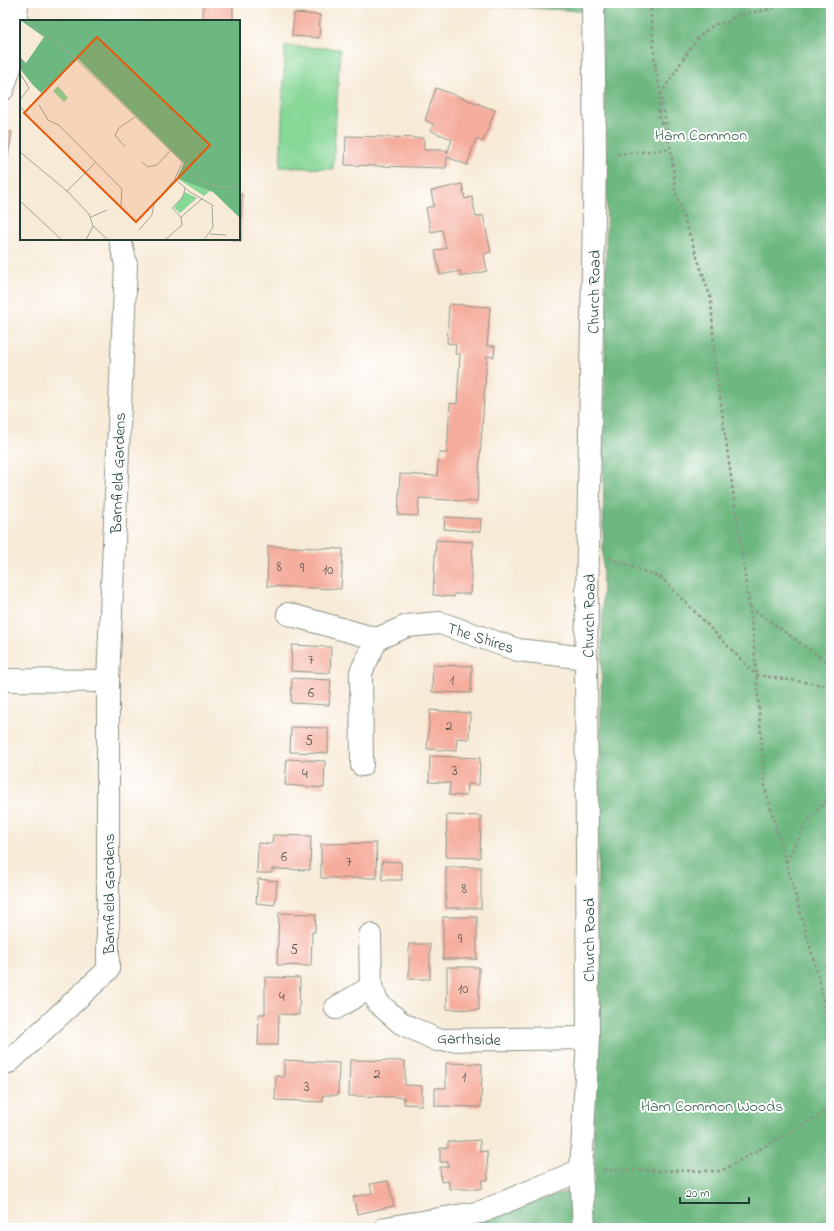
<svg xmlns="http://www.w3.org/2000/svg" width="834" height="1231" viewBox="0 0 834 1231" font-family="'Indie Flower',sans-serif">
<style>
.green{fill:#87d797;stroke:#538a66}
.forest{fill:#6db880;stroke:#467a5a}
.building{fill:#f5ad9d}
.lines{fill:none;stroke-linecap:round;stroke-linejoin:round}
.minor-casing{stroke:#8b9486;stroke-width:24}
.path{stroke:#8b9486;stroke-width:2.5;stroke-dasharray:3 3;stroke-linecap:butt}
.minor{stroke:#fff;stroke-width:22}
.labels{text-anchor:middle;stroke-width:4;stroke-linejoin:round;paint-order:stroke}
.number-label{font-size:14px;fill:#54594e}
.park-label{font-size:16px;fill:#39644d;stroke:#fff}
.street-label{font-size:16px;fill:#1f3d34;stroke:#fff}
.inset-road{fill:none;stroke:#a1a596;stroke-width:1}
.view{fill:#e8590c;fill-opacity:0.15;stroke:#e8590c;stroke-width:2}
.inset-edge{fill:none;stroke:#1f3d34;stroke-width:2}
</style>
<rect width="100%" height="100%" fill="#fff"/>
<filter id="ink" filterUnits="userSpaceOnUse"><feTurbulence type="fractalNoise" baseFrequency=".025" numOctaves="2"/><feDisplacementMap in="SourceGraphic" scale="8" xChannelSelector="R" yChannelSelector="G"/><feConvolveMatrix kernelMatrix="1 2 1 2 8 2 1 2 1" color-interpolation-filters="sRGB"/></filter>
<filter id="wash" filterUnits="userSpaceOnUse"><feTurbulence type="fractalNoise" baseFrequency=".012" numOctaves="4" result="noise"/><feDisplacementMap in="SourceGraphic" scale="16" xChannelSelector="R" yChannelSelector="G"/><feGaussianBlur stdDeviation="0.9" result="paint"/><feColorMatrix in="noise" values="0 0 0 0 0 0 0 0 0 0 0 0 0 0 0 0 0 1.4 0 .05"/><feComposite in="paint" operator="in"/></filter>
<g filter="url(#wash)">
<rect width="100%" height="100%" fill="#f7ead7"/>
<path class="green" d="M 285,46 L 340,49 L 333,169 L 280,167 Z"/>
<path class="forest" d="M 442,3 L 831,3 L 831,1228 L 475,1228 L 472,1224 L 595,1182 L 593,1109 L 602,654 L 607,155 L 601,12 Z"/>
<g id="blocks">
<g class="building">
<rect x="203" y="3" width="30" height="18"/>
<path d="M 294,13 L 320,15 L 319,38 L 292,36 Z"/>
<path d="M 436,88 L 495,110 L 483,142 L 476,139 L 467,165 L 447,157 L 446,168 L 345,165 L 346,136 L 424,138 L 424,150 L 447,150 L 447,154 L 452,139 L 431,131 L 433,124 L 425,120 Z"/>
<path d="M 3,131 L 12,132 L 6,170 L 3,169 Z"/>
<path d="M 462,184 L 465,199 L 472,197 L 476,217 L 483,215 L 491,252 L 484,254 L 487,271 L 461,277 L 460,271 L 440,275 L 435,251 L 446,248 L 442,230 L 431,232 L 426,208 L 434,206 L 431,191 Z"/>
<path d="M 239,194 L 242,194 L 241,241 L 233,240 L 239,239 Z"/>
<path d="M 449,304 L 490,307 L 487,346 L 495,346 L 494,357 L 487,356 L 477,502 L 419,498 L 418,516 L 398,515 L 400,474 L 437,476 L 439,453 L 447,453 L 450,403 L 457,404 L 460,354 L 455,354 L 456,344 L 447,343 Z"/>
<path d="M 445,517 L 481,519 L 480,532 L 444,529 Z"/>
<path d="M 436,540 L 473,542 L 470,594 L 454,594 L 454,597 L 433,595 Z"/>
<path d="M 268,546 L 343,549 L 341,589 L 267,586 Z"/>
<path d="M 292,645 L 331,647 L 330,673 L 291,671 Z"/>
<path d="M 433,665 L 472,666 L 471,693 L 432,692 Z"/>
<path d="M 292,678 L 331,680 L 329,705 L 291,703 Z"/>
<path d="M 430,710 L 470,713 L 469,739 L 457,738 L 456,751 L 427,749 Z"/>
<path d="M 291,727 L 328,728 L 328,753 L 290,752 Z"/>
<path d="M 430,756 L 480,758 L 479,785 L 467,784 L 466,796 L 449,795 L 450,783 L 429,782 Z"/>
<path d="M 287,759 L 325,761 L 324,788 L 285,785 Z"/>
<path d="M 447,815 L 481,816 L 480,858 L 446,857 Z"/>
<path d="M 273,835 L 311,836 L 310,870 L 272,869 L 272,873 L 257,873 L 258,843 L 272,844 Z"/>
<path d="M 376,843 L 377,878 L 321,878 L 321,844 Z"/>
<path d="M 382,861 L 401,862 L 402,880 L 382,880 Z"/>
<rect x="446" y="867" width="35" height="41"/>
<path d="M 258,879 L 277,881 L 275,905 L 256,903 Z"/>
<path d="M 279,913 L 316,914 L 315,932 L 312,932 L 311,966 L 277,965 Z"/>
<rect x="443" y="917" width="34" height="42"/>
<rect x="409" y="944" width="21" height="35"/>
<path d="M 447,967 L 479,967 L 479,1010 L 447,1009 Z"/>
<path d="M 265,977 L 300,978 L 299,1015 L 279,1014 L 278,1045 L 258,1045 L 259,1014 L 265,1014 Z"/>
<path d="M 284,1060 L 339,1063 L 338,1095 L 323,1095 L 323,1102 L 275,1100 L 276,1076 L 284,1077 Z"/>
<path d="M 350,1060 L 405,1061 L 405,1085 L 422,1086 L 422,1105 L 404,1104 L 404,1097 L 349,1096 Z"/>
<path d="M 446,1063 L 482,1064 L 481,1107 L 435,1106 L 435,1088 L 446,1088 Z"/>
<path d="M 480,1140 L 480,1152 L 487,1151 L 488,1180 L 482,1180 L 482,1189 L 449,1189 L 449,1181 L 441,1182 L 440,1167 L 448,1167 L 448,1162 L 440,1162 L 440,1148 L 448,1148 L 448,1142 Z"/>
<path d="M 388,1181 L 394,1206 L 357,1214 L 353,1197 L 372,1193 L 370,1184 Z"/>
</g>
</g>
</g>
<g filter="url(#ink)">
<use href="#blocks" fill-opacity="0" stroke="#8b9486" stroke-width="1"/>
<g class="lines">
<g class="minor-casing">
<g id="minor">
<path d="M 3,89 L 13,58 L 17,3"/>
<path d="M 288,614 L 377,639"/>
<path d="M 3,680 L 108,681"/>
<path d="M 362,765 L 361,672 L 377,639 L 407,626 L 440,623 L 518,650 L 586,658"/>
<path d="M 370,935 L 371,987 L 378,1003 L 401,1023 L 437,1040 L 588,1038"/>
<path d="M 336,1008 L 371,987"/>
<path d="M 9,1062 L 108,970 L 108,681 L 126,265 L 120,239"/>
<path d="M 386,1228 L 481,1212 L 581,1170"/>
<path d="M 584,1228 L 581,1170 L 588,1038 L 586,658 L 595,155 L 593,3"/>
</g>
</g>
<g class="path">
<path d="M 650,3 L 655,65 L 671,150 L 676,194 L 711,299 L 715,363 L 753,633 L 765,788 L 820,982 L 831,1049"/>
<path d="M 668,141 L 659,117 L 659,97 L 689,50 L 700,36 L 714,24 L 728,22 C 740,8 767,16 781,3"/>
<path d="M 617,154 L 671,149"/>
<path d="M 609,558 L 662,578 L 756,675 L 831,686"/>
<path d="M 750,607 L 831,665"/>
<path d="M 786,862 L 807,822 L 831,796"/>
<path d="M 603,1170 L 721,1171 L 831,1109"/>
</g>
<use href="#minor" class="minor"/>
</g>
</g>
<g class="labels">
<g class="number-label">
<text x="279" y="571">8</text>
<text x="302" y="572">9</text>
<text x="328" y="574">10</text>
<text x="311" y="664">7</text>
<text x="452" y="684">1</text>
<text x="311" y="697">6</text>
<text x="449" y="730">2</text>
<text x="309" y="745">5</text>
<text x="455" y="775">3</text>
<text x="305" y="778">4</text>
<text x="284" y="861">6</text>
<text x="349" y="866">7</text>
<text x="464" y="893">8</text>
<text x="460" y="943">9</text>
<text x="294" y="954">5</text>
<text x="463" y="993">10</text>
<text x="282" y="1001">4</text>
<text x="377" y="1078">2</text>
<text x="464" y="1081">1</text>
<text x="307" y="1091">3</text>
</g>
<g class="park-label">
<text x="701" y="140">Ham Common</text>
<text x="712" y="1111">Ham Common Woods</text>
</g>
<g class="street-label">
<text transform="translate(593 292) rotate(-89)" y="6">Church Road</text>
<text transform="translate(117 473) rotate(-88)" y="6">Barnfield Gardens</text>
<text transform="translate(588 616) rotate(-89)" y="6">Church Road</text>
<text transform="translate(481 637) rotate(18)" y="6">The Shires</text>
<text transform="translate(108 894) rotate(-90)" y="6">Barnfield Gardens</text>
<text transform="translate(588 940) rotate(-90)" y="6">Church Road</text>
<text transform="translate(469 1038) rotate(2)" y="6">Garthside</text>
</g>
</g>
<g transform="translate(20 20)">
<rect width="220" height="220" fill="#f7ead7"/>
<path d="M 38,66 L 48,78 L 44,82 L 33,71 ZM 157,158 L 163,159 L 190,171 L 184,176 ZM 165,172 L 177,178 L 160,193 L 154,188 Z" fill="#87d797"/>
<path d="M 0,0 L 220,0 L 220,198 L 193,172 L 157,158 L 164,143 L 58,39 L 21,73 L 13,65 L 0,49 L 0,37 L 6,43 L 24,17 Z" fill="#6db880"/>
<path class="inset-road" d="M 5,0 L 56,39 L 184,163 L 203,168 L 220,166M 0,53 L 9,68 L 0,80M 19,85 L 28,100 L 39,105 L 102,169 L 101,186M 0,86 L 13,102M 105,127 L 95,115 L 99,108 L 115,97M 0,132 L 47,171 L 69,194 L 73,206 L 66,220M 122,142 L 128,147 L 137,145 L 150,131M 155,159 L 170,172 L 194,186M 47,171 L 75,143M 0,181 L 42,220M 71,197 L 87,190M 161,197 L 183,178M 73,206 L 88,220M 119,210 L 132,195 L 134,184 L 155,159 L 162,143M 190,214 L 206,215M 145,220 L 162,205 L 161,197 L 152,188 L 163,177 L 165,168M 184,220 L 193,207 L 192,186"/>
<path class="view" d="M 77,17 L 190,125 L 116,202 L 4,93 Z"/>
<rect width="220" height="220" class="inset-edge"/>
</g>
<rect width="834" height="1231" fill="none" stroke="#fff" stroke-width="16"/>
<path d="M680 1197v6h69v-6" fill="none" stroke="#1f3d34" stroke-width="2"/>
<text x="686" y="1197" font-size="12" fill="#1f3d34" stroke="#ffffff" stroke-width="3" paint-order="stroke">20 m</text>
</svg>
